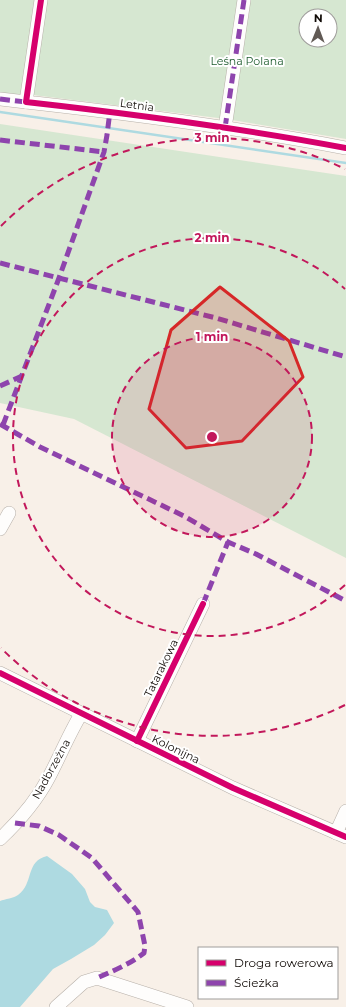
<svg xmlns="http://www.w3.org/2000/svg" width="346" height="1007" viewBox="0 0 346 1007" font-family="Montserrat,sans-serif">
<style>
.green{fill:#d6e7d1;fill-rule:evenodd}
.water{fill:#aedae1}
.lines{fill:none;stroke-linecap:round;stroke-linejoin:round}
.stream{stroke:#aedae1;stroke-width:2.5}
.minor-casing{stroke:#b7b0a9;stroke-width:14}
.minor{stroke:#fefdfc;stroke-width:13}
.quiet{stroke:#8e44ad;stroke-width:5;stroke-dasharray:10 5;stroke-linecap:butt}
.cycleway-casing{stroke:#fff;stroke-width:8}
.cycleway{stroke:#d6006c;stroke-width:6}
.marked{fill:#d62828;fill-opacity:0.2;stroke:#d62828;stroke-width:3;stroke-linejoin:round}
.ring{fill:none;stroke:#c2185b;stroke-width:2;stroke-dasharray:7 5}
.labels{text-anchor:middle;stroke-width:4;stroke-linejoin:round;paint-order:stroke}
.park-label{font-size:11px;fill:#1d5b2d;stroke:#fff}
.street-label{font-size:11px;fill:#100a06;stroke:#fff}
.centre{fill:#c2185b;stroke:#fff;stroke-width:2}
.ring-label{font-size:12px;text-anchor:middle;font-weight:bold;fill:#c2185b;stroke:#fff;stroke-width:4;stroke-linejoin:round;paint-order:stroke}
</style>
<rect width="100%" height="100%" fill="#f8f0e8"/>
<g class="green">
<path d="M 0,0 L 38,0 L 24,89 L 19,96 L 0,94 Z"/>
<path d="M 45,0 L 346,0 L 346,139 L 226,119 L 33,95 ZM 306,16 L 330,16 L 330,40 L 306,40 Z"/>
<path d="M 0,124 L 346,176 L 346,558 L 74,419 L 0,403 Z"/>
</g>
<path class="water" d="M 47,856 L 72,874 L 85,889 L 90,902 L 95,907 L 107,910 L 114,923 L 105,935 L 94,945 L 71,959 L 53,969 L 20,1007 L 0,1007 L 0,901 C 5,899 14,898 18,895 C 34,884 25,861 47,856 Z"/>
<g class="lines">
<path class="stream" d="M 0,112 L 346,163"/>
<g class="minor-casing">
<g id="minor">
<path d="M 41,0 L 26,102 C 133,114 240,128 346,148"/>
<path d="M 0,99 L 26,102"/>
<path d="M 225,128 L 244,0"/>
<path d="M 0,529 L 9,513"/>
<path d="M 0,673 L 233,788 L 346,837"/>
<path d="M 137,741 L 203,604"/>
<path d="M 336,833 L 346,811"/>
<path d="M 0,839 C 19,821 37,800 49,777 C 60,756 69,734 81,714"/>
<path d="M 56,1007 L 84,982 L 97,978 L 187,1007"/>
</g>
</g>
<use href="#minor" class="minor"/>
<g class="quiet">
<path d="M 0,99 L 26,102"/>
<path d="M 225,128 L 244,0"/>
<path d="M 0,140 L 104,152"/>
<path d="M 0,263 L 216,318 L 346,357"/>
<path d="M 0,386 L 22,376"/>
<path d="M 0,424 L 40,447 L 184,516 L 228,542 L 256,554 L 346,601"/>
<path d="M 3,425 L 59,278 L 104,152 L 107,135 L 110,111"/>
<path d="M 203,604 L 228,542"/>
<path d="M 15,823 L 39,826 L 59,835 L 92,858 L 138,912 L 145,946 L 144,953 C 130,964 113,971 97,978"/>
</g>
<g class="cycleway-casing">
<g id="cycleway">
<path d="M 41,0 L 26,102 C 133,114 240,128 346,148"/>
<path d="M 0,673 L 233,788 L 346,837"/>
<path d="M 137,741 L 203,604"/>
</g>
</g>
<use href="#cycleway" class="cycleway"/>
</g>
<path class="marked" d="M 220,287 L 289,341 L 303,377 L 242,441 L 186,448 L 149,409 L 171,330 Z"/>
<circle cx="212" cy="437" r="100" fill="#c2185b" fill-opacity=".12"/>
<g class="ring">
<circle cx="212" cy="437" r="100"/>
<path d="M345 585A199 199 0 1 1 345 289"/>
<path d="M345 705A299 299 0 0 1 1 648M1 226A299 299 0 0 1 345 169"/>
</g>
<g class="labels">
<g class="park-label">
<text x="247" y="65">Leśna Polana</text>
</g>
<g class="street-label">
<text transform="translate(137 105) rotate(8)" y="4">Letnia</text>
<text transform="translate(161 668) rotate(-64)" y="4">Tatarakowa</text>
<text transform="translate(176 749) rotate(26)" y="4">Kolonijna</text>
<text transform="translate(51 769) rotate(-61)" y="4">Nadbrzeżna</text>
</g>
</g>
<circle cx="212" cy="437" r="6" class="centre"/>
<g class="ring-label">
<text x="212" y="142">3 min</text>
<text x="212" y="242">2 min</text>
<text x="212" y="341">1 min</text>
</g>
<rect x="198" y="947" width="140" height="52" fill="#ffffff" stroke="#9f9d9b"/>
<rect x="206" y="960" width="20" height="6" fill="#d6006c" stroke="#9f9d9b"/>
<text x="234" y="967" font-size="12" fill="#100a06">Droga rowerowa</text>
<rect x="206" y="980" width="20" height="6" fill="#8e44ad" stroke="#9f9d9b"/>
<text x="234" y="987" font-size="12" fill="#100a06">Ścieżka</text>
<g transform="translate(318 28) rotate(1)"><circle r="19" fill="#ffffff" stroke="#9f9d9b"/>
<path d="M0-3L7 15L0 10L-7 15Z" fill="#615a55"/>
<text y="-6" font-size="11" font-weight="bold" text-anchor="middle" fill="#100a06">N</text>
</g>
</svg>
